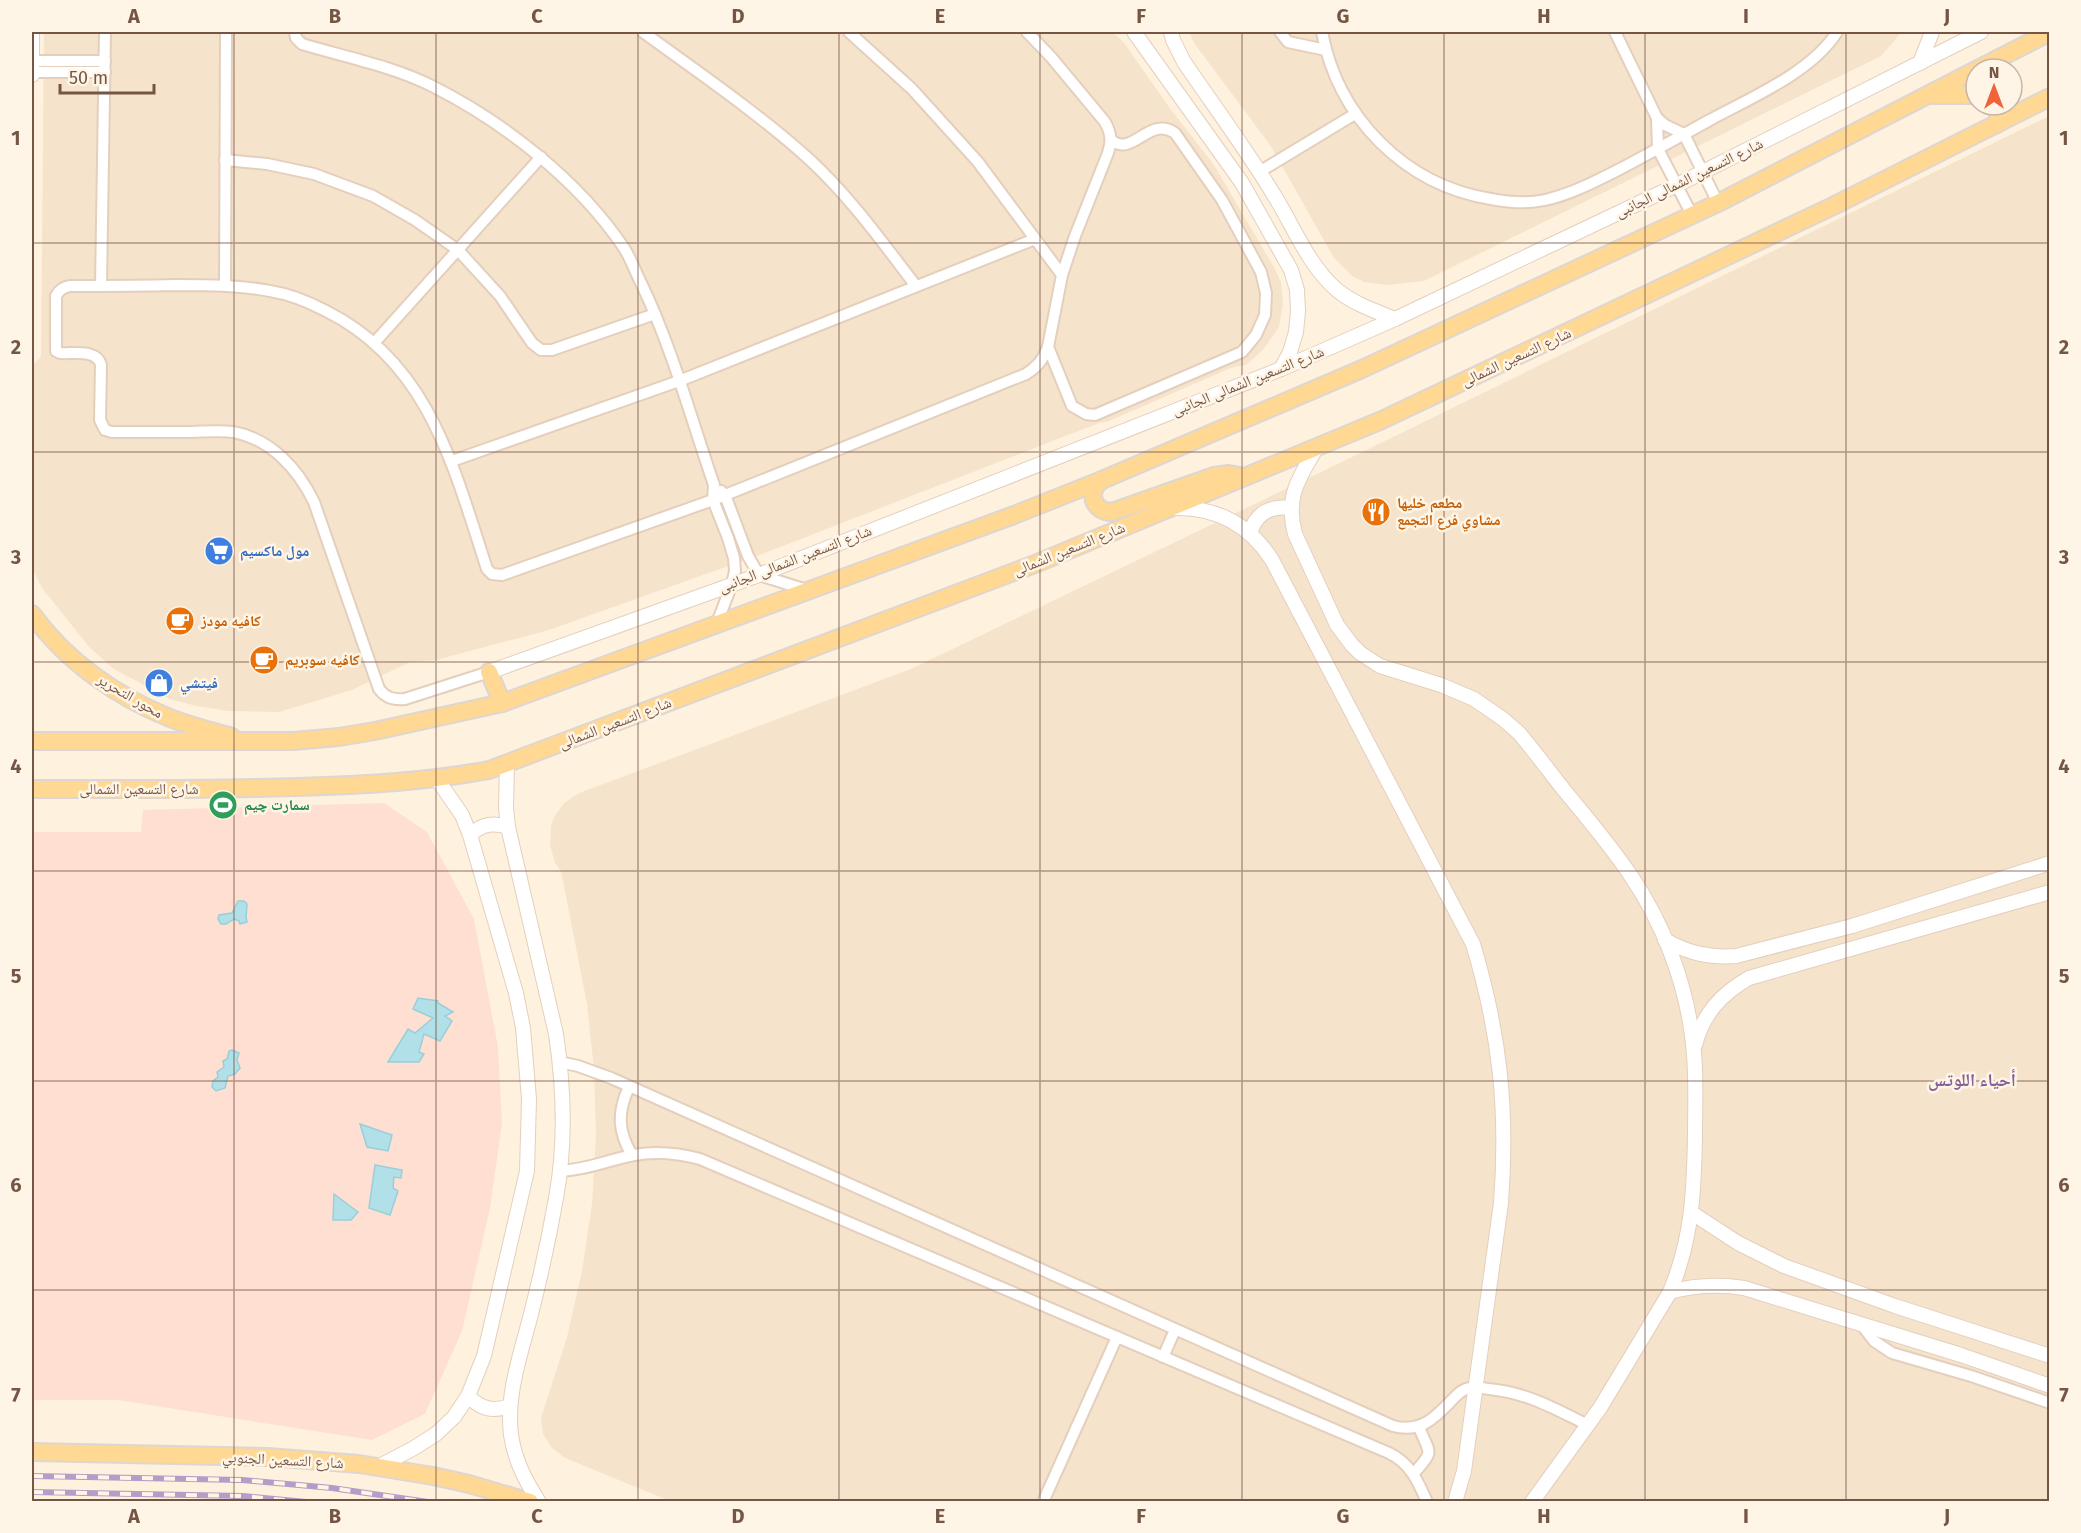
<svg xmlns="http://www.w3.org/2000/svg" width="2081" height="1533" viewBox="0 0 2081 1533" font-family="'Fira Sans','Noto Naskh Arabic',sans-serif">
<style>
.residential{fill:#f6e3cc}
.commercial{fill:#ffdfd1}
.water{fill:#b2e0e8;stroke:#98cfda;stroke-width:1.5}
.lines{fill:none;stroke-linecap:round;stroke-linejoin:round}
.minor-casing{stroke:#e4cfbd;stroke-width:14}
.tertiary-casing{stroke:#e4cfbd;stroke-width:16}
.primary-casing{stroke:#ded6d2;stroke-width:20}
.minor{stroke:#fff;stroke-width:10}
.tertiary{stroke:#fff;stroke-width:14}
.primary{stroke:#ffd894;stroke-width:16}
.rail-casing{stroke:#b49dc6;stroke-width:6}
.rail{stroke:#fff5e6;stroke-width:4;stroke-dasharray:11;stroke-linecap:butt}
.grid{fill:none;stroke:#755645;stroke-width:1.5;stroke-opacity:0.55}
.labels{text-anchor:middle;stroke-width:5;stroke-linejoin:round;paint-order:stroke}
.street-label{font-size:15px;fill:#755645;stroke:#fff5e6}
.food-label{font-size:15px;font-weight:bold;fill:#c56008;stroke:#fff5e6;text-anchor:start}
.shop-label{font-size:15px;font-weight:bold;fill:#366cbe;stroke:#fff5e6;text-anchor:start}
.leisure-label{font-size:15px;font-weight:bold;fill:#27864d;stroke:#fff5e6;text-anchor:start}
.quarter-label{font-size:18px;font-weight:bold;fill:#866099;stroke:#fff5e6}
.neatline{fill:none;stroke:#755645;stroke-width:2}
.grid-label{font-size:20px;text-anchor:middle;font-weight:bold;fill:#755645}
</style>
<rect width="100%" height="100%" fill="#fef2de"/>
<g class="residential">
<path d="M 44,32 L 1113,32 L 1125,44 L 1169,107 L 1214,165 L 1275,269 L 1281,282 L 1283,304 L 1279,327 L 1263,350 L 1246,365 L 1233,367 L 1107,422 L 1099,423 L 765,553 L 549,630 L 436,660 L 410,662 L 352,690 L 279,712 L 228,711 L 196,706 L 170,699 L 114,669 L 90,648 L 42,588 L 32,568 L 32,365 L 41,357 Z"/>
<path d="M 1189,32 L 1902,32 L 1881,56 L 1424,281 L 1387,285 L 1364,282 L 1352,276 L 1334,258 L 1270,145 L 1194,43 Z"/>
<path d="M 2049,116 L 2049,1501 L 670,1501 L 565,1458 L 552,1448 L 543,1434 L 541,1418 L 567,1337 L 582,1271 L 592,1204 L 596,1137 L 594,1070 L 587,1004 L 561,871 L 555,863 L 550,845 L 551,826 L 554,817 L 564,803 L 579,793 L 911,669 L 1350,458 Z"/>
</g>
<path class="commercial" d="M 384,803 L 427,832 L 474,919 L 498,1047 L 502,1123 L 490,1208 L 462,1331 L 425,1414 L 372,1440 L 118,1400 L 32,1400 L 32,832 L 141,832 L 143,810 Z"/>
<g class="water">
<path d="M 238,901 L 244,901 L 247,904 L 246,917 L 247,922 L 240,924 L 239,921 L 234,919 L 226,924 L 221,924 L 218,919 L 219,915 L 232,913 Z"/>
<path d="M 418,998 L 438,1001 L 438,1003 L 453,1012 L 445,1016 L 452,1021 L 440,1041 L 424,1034 L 419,1052 L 424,1054 L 419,1062 L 388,1062 L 408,1029 L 415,1033 L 433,1018 L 413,1009 Z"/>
<path d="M 232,1050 L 239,1053 L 237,1060 L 240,1068 L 235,1074 L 228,1076 L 225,1088 L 216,1091 L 212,1087 L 213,1081 L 218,1077 L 217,1072 L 224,1067 L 223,1061 L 227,1059 L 229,1051 Z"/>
<path d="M 360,1124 L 392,1135 L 388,1151 L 367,1147 Z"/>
<path d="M 375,1165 L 402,1170 L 401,1178 L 394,1177 L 393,1188 L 398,1191 L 390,1215 L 369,1208 Z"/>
<path d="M 334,1194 L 358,1212 L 351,1220 L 333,1220 Z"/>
</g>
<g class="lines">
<g class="minor-casing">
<g id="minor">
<path d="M 295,32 L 296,38 L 302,44 C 345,57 392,66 432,86 C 504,122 579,181 624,248 C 631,259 636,273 642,285 C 672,348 691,418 714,485 L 713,500 L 728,538 L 734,558 L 735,571 L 732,584 L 717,623"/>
<path d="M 643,32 C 699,73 758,113 810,160 C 850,197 883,243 916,286"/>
<path d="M 849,32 L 912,89 L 978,162 L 1062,275"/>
<path d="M 1280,32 L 1288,42 L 1326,50"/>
<path d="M 1322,32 C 1338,117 1404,185 1491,199 C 1507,202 1528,204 1545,200 C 1571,194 1592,183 1616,171 C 1647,155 1677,138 1708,121 C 1750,98 1811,73 1837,32"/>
<path d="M 1615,32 L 1657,118 L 1658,149 L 1692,215"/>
<path d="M 32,61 L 105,61"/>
<path d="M 32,72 L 105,72"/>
<path d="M 1657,118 L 1665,125 L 1684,134 L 1718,203"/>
<path d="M 225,160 L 267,164 L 314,174 L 373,196 L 415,220 L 458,250 L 500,296 L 532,343 L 541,350 L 552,350 L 655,314"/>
<path d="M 1259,172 L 1355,114"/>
<path d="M 225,285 L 226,32"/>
<path d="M 101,286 L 105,32"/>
<path d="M 375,342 L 541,157"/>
<path d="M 1048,347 L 1072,406 L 1086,414 L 1095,415 L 1242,352 L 1256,335 L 1265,315 L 1266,293 L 1261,272 L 1222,200 L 1175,133 C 1149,115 1133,158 1111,140"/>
<path d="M 452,461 L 679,381 L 1035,239"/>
<path d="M 721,491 L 725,495 L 748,556 L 759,575 L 807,590"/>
<path d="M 489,672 L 405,699 C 393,700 386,698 379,689 L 314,502 C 298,469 271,439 233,432 C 219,430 201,432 187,432 C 162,432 137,432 112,432 L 105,430 L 100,420 L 101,365 C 97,349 74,354 60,353 L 56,351 L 56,296 C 59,290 63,287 70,286 C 105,286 140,286 175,285 C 207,285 239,285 270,291 C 289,294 309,302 326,311 C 429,362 454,468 487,569 L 492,574 L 502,575 L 713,500 L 1026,374 C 1037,367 1043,360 1048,347 L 1062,275 L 1075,236 L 1108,153 C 1112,141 1111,133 1105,122 L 1051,57 L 1027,32"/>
<path d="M 560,1062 L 578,1066 L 611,1078 L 1393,1426 C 1420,1433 1434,1419 1452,1400 C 1456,1396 1460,1391 1466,1389 C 1473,1386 1482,1388 1489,1389 C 1528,1393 1553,1408 1588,1425"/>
<path d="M 629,1087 C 617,1112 618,1132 632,1155"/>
<path d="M 559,1171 C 587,1170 607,1160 634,1155 C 656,1151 678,1153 700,1159 L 1389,1453 C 1410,1463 1418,1481 1427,1502"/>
<path d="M 1861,1324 L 1874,1341 L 1892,1353 L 1971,1376 L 2050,1403"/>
<path d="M 1163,1357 L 1175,1330"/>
<path d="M 1414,1473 C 1436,1449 1429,1454 1419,1427"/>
<path d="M 1043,1502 L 1117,1337"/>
</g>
</g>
<g class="tertiary-casing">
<g id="tertiary">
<path d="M 1134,32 L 1242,183 L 1291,270 L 1297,290 L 1298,311 L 1296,332 L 1290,352 L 1281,369"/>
<path d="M 1171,32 L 1173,40 L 1184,62 C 1214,106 1246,149 1274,195 C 1294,227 1308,265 1337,290 C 1354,304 1375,311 1395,319"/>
<path d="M 1920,63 L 1932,32"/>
<path d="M 32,75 L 32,32"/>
<path d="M 1317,447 C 1299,478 1285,496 1295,534 L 1337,625 L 1352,645 L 1360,653 L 1380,666 L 1441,685 L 1474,699 L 1503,719 L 1519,733 C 1535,752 1549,771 1564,790 C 1587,818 1611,846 1631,876 C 1663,923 1685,981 1692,1036 C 1697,1069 1695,1103 1695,1136 C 1694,1192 1692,1239 1670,1292 L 1600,1408 L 1532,1502"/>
<path d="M 1174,508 C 1217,507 1249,524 1272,560 L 1473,944 C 1500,1034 1508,1110 1501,1203 L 1464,1471 L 1455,1502"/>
<path d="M 1250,533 C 1256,513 1271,505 1291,508"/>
<path d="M 489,672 L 759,575 L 1281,369 L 1395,319 L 1677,185 L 1981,32"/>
<path d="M 507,763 L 506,808 L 508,827 L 556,1034 C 564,1088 566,1144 556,1198 C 549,1238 540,1279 530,1318 C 520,1356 506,1396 511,1435 C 515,1461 525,1480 539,1502"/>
<path d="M 470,835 C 482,824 493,822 508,827"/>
<path d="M 1665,940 C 1688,953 1709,958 1736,956 L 1852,926 L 2050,863"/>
<path d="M 1695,1045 C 1703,1014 1721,994 1749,978 L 2050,892"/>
<path d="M 1692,1213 L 1738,1243 L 1784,1266 L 1895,1306 L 2050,1356"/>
<path d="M 1670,1292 C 1695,1285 1718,1284 1744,1288 L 1961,1355 L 2050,1386"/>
<path d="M 468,1396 C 481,1409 492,1412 510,1406"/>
<path d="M 378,1467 L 414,1448 L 436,1434 L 454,1417 L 468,1396 L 484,1356 L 527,1171 L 529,1099 L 523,1028 L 516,993 L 470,835 L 462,815 L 437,779"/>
</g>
</g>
<g class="primary-casing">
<g id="primary">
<path d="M 1978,69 L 2050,32"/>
<path d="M 1932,95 L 1976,95"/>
<path d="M 1994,105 L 1998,114 L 1997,124"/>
<path d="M 1102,480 C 1086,491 1093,512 1112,512 L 1214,476 L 1229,474 L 1240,476"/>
<path d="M 32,614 C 66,661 117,697 170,718 C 190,726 212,731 232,737"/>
<path d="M 489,672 L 502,703"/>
<path d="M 32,741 L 293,741 L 339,737 L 375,731 L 502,703 L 1014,515 L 1102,480 L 1362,369 L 1718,203 L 1976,70"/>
<path d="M 32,789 C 120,789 209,790 297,787 C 361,785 425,782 489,770 L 1035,564 L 1382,420 L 1833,206 L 2050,97"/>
<path d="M 32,1452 L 268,1457 L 359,1464 L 433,1476 L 469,1484 L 530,1502"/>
</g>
</g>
<use href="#minor" class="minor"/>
<use href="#tertiary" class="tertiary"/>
<use href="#primary" class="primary"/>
<g class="rail-casing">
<g id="rail">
<path d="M 32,1476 L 242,1480 L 332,1488 L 428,1502"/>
<path d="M 32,1492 L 243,1496 L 306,1502"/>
</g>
</g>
<use href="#rail" class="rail"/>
</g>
<path class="grid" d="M 234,32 L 234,1502M 436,32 L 436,1502M 638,32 L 638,1502M 839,32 L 839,1502M 1040,32 L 1040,1502M 1242,32 L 1242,1502M 1444,32 L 1444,1502M 1645,32 L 1645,1502M 1846,32 L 1846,1502M 32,243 L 2050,243M 32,452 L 2050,452M 32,662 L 2050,662M 32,871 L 2050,871M 32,1081 L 2050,1081M 32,1290 L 2050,1290"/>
<defs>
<g id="restaurant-disc" transform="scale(1.5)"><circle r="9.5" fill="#e8710a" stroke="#fff5e6"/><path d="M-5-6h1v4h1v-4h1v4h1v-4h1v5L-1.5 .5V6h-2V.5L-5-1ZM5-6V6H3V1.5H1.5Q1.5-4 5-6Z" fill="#fff"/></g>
<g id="supermarket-disc" transform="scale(1.5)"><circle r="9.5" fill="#3f7fe0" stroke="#fff5e6"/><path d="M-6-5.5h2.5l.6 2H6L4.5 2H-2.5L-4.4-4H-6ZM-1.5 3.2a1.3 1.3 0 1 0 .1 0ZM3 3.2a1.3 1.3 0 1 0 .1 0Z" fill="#fff"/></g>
<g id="cafe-disc" transform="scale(1.5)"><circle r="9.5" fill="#e8710a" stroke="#fff5e6"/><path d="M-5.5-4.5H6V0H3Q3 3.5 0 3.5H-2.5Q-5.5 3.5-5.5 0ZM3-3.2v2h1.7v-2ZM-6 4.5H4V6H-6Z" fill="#fff"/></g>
<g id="shop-disc" transform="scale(1.5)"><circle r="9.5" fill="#3f7fe0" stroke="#fff5e6"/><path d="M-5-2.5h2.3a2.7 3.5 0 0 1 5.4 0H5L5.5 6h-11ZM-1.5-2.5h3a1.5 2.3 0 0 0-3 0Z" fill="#fff"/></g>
<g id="stadium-disc" transform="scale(1.5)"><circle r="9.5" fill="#2e9e5b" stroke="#fff5e6"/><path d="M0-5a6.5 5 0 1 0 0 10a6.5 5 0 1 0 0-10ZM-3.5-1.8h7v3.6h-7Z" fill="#fff"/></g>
</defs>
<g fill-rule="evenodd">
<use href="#restaurant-disc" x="1376" y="512"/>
<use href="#supermarket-disc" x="219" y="551"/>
<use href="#cafe-disc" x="180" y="621"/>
<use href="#cafe-disc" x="264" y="660"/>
<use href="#shop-disc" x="159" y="683"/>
<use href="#stadium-disc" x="223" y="805"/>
</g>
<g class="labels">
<g class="street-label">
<text transform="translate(1689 178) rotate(-26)" y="5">شارع التسعين الشمالى الجانبى</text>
<text transform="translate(1516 357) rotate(-25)" y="5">شارع التسعين الشمالى</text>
<text transform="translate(1248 381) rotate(-22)" y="5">شارع التسعين الشمالى الجانبى</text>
<text transform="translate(1069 549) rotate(-22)" y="5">شارع التسعين الشمالى</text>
<text transform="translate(795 559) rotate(-21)" y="5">شارع التسعين الشمالى الجانبى</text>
<text transform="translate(130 696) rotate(30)" y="5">محور التحرير</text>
<text transform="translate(615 723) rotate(-21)" y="5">شارع التسعين الشمالى</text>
<text x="139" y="794">شارع التسعين الشمالى</text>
<text transform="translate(283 1460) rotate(3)" y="5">شارع التسعين الجنوبي</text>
</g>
<g class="food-label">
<text x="1397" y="508">مطعم خليها<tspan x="1397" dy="17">مشاوي فرع التجمع</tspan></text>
<text x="201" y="626">كافيه مودز</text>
<text x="285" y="665">كافيه سوبريم</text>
</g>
<g class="shop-label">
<text x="240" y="556">مول ماكسيم</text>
<text x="180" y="688">فيتشي</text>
</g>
<g class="leisure-label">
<text x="244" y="810">سمارت چيم</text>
</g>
<g class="quarter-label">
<text x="1972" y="1086">أحياء اللوتس</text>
</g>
</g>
<rect width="2081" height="1533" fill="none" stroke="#fff5e6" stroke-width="66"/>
<g transform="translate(1994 87)"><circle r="28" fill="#fff5e6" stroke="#c8b5a6" stroke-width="1.5"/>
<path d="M0-4.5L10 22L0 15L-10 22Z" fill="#f1643a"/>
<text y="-9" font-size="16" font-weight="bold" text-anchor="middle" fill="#755645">N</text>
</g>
<path d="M60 84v9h94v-9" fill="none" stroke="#755645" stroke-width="3"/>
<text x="69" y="84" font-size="18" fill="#755645" stroke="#fff5e6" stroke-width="4.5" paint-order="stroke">50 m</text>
<rect x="33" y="33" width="2015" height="1467" class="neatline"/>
<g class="grid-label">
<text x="134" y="23">A</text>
<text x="335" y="23">B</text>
<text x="537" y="23">C</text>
<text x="738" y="23">D</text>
<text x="940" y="23">E</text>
<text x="1141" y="23">F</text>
<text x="1343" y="23">G</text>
<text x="1544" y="23">H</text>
<text x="1746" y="23">I</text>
<text x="1947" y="23">J</text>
<text x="16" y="145">1</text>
<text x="2064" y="145">1</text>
<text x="16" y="354">2</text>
<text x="2064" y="354">2</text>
<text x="16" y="564">3</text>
<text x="2064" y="564">3</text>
<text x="16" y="773">4</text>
<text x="2064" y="773">4</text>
<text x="16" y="983">5</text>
<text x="2064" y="983">5</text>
<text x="16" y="1192">6</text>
<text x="2064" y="1192">6</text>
<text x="16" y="1402">7</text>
<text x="2064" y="1402">7</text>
<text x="134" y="1523">A</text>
<text x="335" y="1523">B</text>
<text x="537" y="1523">C</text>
<text x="738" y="1523">D</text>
<text x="940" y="1523">E</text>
<text x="1141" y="1523">F</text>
<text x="1343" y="1523">G</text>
<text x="1544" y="1523">H</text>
<text x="1746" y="1523">I</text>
<text x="1947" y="1523">J</text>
</g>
</svg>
